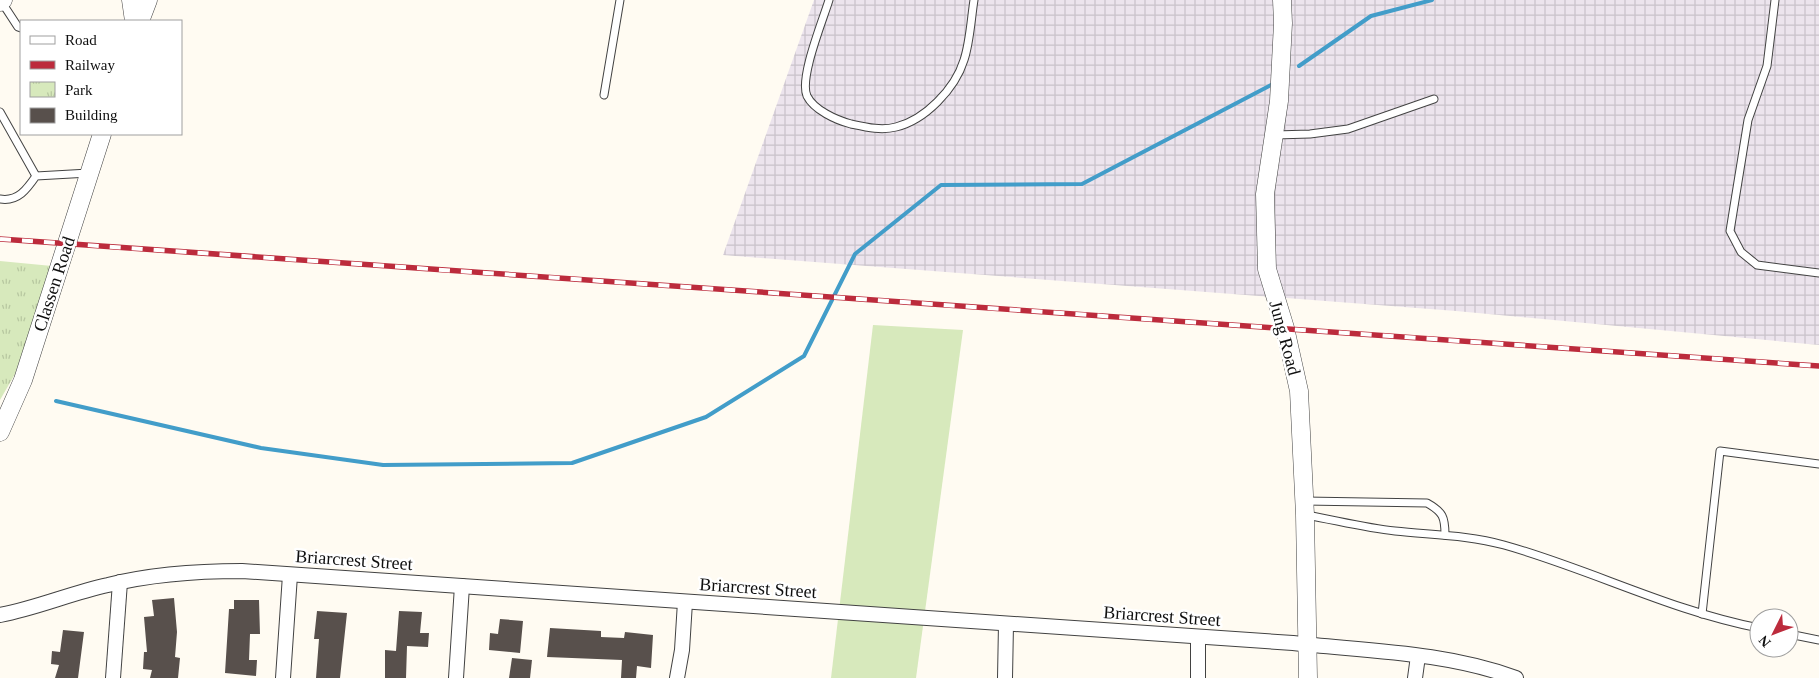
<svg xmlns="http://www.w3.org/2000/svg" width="1819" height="678" viewBox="0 0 1819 678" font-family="'Times New Roman',serif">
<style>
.industrial{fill:url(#industrial-grid)}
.grass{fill:#d7e9bc}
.park{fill:url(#park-tufts)}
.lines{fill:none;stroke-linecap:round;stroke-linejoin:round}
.stream{stroke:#429dc9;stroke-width:4}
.building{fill:#58504c}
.service-casing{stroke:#424242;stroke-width:9}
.minor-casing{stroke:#424242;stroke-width:16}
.tertiary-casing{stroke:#424242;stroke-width:19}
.service{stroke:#fff;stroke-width:7}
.minor{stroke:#fff;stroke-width:14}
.tertiary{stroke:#fff;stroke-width:18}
.rail-casing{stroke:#bc2b3c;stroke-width:5.5}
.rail{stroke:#fff;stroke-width:4;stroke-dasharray:11;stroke-linecap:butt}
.labels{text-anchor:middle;stroke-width:5;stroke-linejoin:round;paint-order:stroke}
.street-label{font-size:18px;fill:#0f0f0f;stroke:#fff}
</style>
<defs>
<pattern id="industrial-grid" width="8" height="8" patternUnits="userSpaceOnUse" patternTransform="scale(1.25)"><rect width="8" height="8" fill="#ece4ed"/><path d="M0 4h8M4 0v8" fill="none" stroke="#c9c2ca"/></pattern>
<pattern id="park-tufts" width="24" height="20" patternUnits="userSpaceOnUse" patternTransform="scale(1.25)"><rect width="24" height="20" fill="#d7e9bc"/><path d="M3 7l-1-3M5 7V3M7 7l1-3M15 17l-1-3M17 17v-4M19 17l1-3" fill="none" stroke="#b7c7a0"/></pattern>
</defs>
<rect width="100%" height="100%" fill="#fffbf2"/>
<path class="industrial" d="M 814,0 L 1819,0 L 1819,345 L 1456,311 L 723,255 Z"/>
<path class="grass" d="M 873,325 L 963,330 L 916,678 L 831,678 Z"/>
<path class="park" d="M 0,261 L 52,266 L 15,374 L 0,400 Z"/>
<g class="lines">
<g class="stream">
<path d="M 1299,66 L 1371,16 L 1432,0"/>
<path d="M 56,401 L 261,448 L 383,465 L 572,463 L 706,417 L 804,356 L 855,254 L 941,185 L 1082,184 L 1273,84"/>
</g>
</g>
<g class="building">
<path d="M 174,598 L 177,632 L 175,657 L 180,658 L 178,678 L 150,678 L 152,670 L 143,669 L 144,652 L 147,652 L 144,617 L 154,616 L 152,600 Z"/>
<path d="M 234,600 L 259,600 L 260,634 L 250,634 L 249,660 L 257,660 L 256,676 L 225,673 L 229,609 L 234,609 Z"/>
<path d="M 317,611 L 347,613 L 340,678 L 316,678 L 319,639 L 314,639 Z"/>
<path d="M 399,611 L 422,612 L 420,633 L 429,633 L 428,647 L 407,646 L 406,678 L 385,678 L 385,650 L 396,651 Z"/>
<path d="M 500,619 L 523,621 L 520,653 L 489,650 L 490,633 L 498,634 Z"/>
<path d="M 550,628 L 601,631 L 601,637 L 624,638 L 625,632 L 653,635 L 651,668 L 637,666 L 636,678 L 621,678 L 622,660 L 547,657 Z"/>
<path d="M 63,630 L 84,632 L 78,678 L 55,678 L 59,665 L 51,664 L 52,651 L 60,652 Z"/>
<path d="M 512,658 L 532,660 L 530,678 L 509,678 Z"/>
</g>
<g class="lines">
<g class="service-casing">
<g id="service">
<path d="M 829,0 C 823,20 799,78 807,96 C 814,110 836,120 851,124 C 865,127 881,131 896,127 C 925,120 955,89 964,60 C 970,42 971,19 974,0"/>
<path d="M 1775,0 L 1767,66 L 1748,120 L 1730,231 L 1741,252 L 1757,265 L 1819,273"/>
<path d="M 1,1 L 18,27 L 21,28"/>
<path d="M 604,95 L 620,0"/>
<path d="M 0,112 L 36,176"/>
<path d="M 1275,135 L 1310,134 L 1348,129 L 1434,99"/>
<path d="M 0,199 C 18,202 27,189 36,176 L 89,173"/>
<path d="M 1305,501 L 1427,503 C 1443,512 1445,517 1445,535"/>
<path d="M 1306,515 C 1335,520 1365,528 1395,531 C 1432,535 1468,535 1504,545 C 1590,569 1671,611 1759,628"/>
<path d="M 1702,614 L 1720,451 L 1819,464"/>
<path d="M 1789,634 L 1819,640"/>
</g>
</g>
<g class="minor-casing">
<g id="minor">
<path d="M 0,615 C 37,608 71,593 108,585 C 152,574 196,571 242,571 L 1293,643 C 1367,651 1446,652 1516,678"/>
<path d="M 1198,637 L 1198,678"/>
<path d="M 113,678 L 120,582"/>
<path d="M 283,678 L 290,575"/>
<path d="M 456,678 L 462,586"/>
<path d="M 677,678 L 682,650 L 685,602"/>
<path d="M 1005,678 L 1006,624"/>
<path d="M 1415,678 L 1418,656"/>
</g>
</g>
<g class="tertiary-casing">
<g id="tertiary">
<path d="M 131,0 L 134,21"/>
<path d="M 1282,0 L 1283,23 L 1279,101 L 1265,194 L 1267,269 L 1285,328 L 1299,391 L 1305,515 L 1308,678"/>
<path d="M 0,2 L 3,0"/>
<path d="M 140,21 L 148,0"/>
<path d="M 0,432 L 23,380 L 102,134"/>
</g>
</g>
<use href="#service" class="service"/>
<use href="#minor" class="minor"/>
<use href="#tertiary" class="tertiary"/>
<g class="rail-casing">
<path id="rail" d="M 0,239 L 1819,366"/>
</g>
<use href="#rail" class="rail"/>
</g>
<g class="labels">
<g class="street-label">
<text transform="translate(54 284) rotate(-72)" y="6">Classen Road</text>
<text transform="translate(1285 338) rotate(75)" y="6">Jung Road</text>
<text transform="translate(354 560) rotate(4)" y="6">Briarcrest Street</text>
<text transform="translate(758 588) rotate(4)" y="6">Briarcrest Street</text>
<text transform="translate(1162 616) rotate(4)" y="6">Briarcrest Street</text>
</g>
</g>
<rect x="20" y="20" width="162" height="115" fill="#ffffff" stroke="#9f9f9f"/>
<rect x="30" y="36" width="25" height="8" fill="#ffffff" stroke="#9f9f9f"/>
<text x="65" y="45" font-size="15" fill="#0f0f0f">Road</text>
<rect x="30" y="61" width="25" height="8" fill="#bc2b3c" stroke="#9f9f9f"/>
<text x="65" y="70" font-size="15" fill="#0f0f0f">Railway</text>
<rect x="30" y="82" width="25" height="15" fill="url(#park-tufts)" stroke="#9f9f9f"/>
<text x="65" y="95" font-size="15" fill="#0f0f0f">Park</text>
<rect x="30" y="108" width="25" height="15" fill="#58504c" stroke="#9f9f9f"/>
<text x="65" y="120" font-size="15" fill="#0f0f0f">Building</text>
<g transform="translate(1774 633) rotate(228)"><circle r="24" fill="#ffffff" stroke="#9f9f9f"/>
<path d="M0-4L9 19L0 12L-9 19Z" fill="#bc2b3c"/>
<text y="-8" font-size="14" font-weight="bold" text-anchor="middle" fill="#0f0f0f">N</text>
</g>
</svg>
